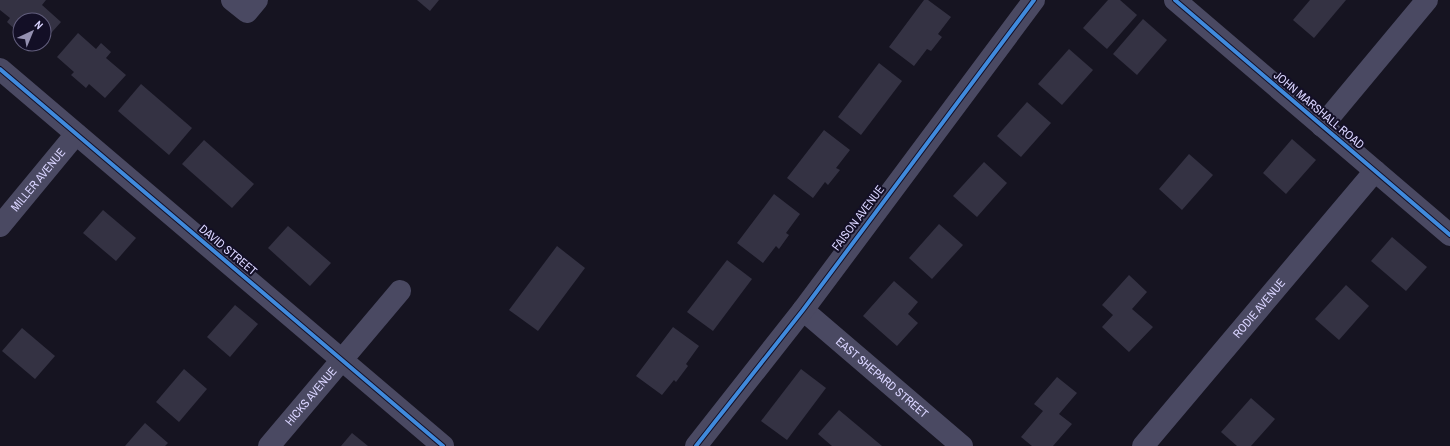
<svg xmlns="http://www.w3.org/2000/svg" width="1450" height="446" viewBox="0 0 1450 446" font-family="'Archivo Narrow',sans-serif">
<style>
.building{fill:#343243}
.lines{fill:none;stroke-linecap:round;stroke-linejoin:round}
.minor{stroke:#4a4962;stroke-width:22}
.cycleway-casing{stroke:#130f26;stroke-width:6}
.cycleway{stroke:#408adc;stroke-width:4}
.labels{text-anchor:middle;stroke-width:4;stroke-linejoin:round;paint-order:stroke}
.street-label{font-size:12px;fill:#d9d4ff;stroke:#130f26}
</style>
<rect width="100%" height="100%" fill="#161421"/>
<g class="building">
<path d="M 0,0 L 46,0 L 42,5 L 61,22 L 44,41 L 44,20 L 20,20 L 20,34 L 7,22 L 10,18 L 0,10 Z"/>
<path d="M 417,0 L 439,0 L 430,11 Z"/>
<path d="M 924,0 L 928,0 L 951,17 L 938,34 L 942,37 L 931,51 L 927,49 L 914,66 L 889,47 Z"/>
<path d="M 1108,0 L 1120,0 L 1137,15 L 1107,49 L 1083,28 Z"/>
<path d="M 1310,0 L 1346,0 L 1314,38 L 1293,20 Z"/>
<path d="M 1143,19 L 1167,40 L 1137,75 L 1113,54 Z"/>
<path d="M 78,33 L 96,49 L 101,43 L 111,52 L 106,58 L 126,75 L 105,98 L 89,84 L 86,88 L 71,75 L 74,72 L 57,57 Z"/>
<path d="M 1069,49 L 1093,70 L 1062,105 L 1038,84 Z"/>
<path d="M 879,63 L 902,81 L 861,135 L 838,117 Z"/>
<path d="M 141,84 L 192,128 L 169,155 L 118,111 Z"/>
<path d="M 1027,102 L 1051,123 L 1021,157 L 997,136 Z"/>
<path d="M 824,130 L 850,150 L 836,168 L 840,170 L 828,185 L 825,182 L 813,198 L 787,178 Z"/>
<path d="M 1292,139 L 1316,160 L 1286,194 L 1263,173 Z"/>
<path d="M 204,140 L 254,184 L 232,208 L 182,164 Z"/>
<path d="M 1189,154 L 1213,175 L 1182,210 L 1159,189 Z"/>
<path d="M 984,162 L 1007,183 L 977,217 L 953,196 Z"/>
<path d="M 774,194 L 800,214 L 786,233 L 789,235 L 779,249 L 776,246 L 763,263 L 737,243 Z"/>
<path d="M 103,210 L 136,238 L 116,261 L 83,233 Z"/>
<path d="M 939,224 L 963,245 L 932,279 L 909,258 Z"/>
<path d="M 288,226 L 331,263 L 310,286 L 268,248 Z"/>
<path d="M 1392,237 L 1427,267 L 1406,291 L 1371,261 Z"/>
<path d="M 557,246 L 585,268 L 538,331 L 509,310 Z"/>
<path d="M 727,260 L 752,279 L 713,331 L 687,312 Z"/>
<path d="M 1129,275 L 1147,292 L 1132,309 L 1153,327 L 1129,352 L 1102,327 L 1113,315 L 1102,305 Z"/>
<path d="M 894,281 L 918,302 L 908,314 L 918,323 L 897,346 L 863,316 Z"/>
<path d="M 1346,285 L 1369,306 L 1339,340 L 1315,319 Z"/>
<path d="M 235,305 L 258,324 L 230,357 L 207,337 Z"/>
<path d="M 673,327 L 699,346 L 686,364 L 688,366 L 676,382 L 674,380 L 662,395 L 636,376 Z"/>
<path d="M 22,328 L 55,356 L 35,379 L 2,351 Z"/>
<path d="M 184,369 L 207,389 L 179,422 L 156,402 Z"/>
<path d="M 801,369 L 826,388 L 787,440 L 761,421 Z"/>
<path d="M 1057,377 L 1077,393 L 1059,414 L 1072,424 L 1053,446 L 1032,446 L 1021,437 L 1043,411 L 1034,404 Z"/>
<path d="M 1251,398 L 1275,419 L 1251,446 L 1237,446 L 1221,432 Z"/>
<path d="M 839,410 L 882,446 L 832,446 L 818,434 Z"/>
<path d="M 145,423 L 168,443 L 165,446 L 125,446 Z"/>
<path d="M 352,433 L 368,446 L 341,446 Z"/>
</g>
<g class="lines">
<g class="minor">
<path d="M 232,0 L 247,12 L 257,0"/>
<path d="M 1175,0 L 1450,235"/>
<path d="M 0,69 L 443,446"/>
<path d="M 1322,126 L 1427,0"/>
<path id="s1" d="M 0,226 L 76,134"/>
<path id="s2" d="M 803,310 L 962,446"/>
<path id="s3" d="M 269,446 L 400,291"/>
<path d="M 696,446 L 803,310 L 1034,0"/>
<path id="s4" d="M 1143,446 L 1375,171"/>
</g>
<g class="cycleway-casing">
<g id="cycleway">
<path d="M 1175,0 L 1450,235"/>
<path d="M 0,69 L 443,446"/>
<path d="M 696,446 L 803,310 L 1034,0"/>
</g>
</g>
<use href="#cycleway" class="cycleway"/>
</g>
<g class="labels">
<g class="street-label">
<text transform="translate(1319 110) rotate(40)" y="4">JOHN MARSHALL ROAD</text>
<text dy="4" stroke="none"><textPath href="#s1" startOffset="60">MILLER AVENUE</textPath></text>
<text transform="translate(858 218) rotate(-53)" y="4">FAISON AVENUE</text>
<text transform="translate(228 250) rotate(40)" y="4">DAVID STREET</text>
<text dy="4" stroke="none"><textPath href="#s4" startOffset="180">RODIE AVENUE</textPath></text>
<text dy="4" stroke="none"><textPath href="#s2" startOffset="104">EAST SHEPARD STREET</textPath></text>
<text dy="4" stroke="none"><textPath href="#s3" startOffset="65">HICKS AVENUE</textPath></text>
</g>
</g>
<g transform="translate(32 32) rotate(44)"><circle r="19" fill="#130f26" stroke="#625e7d"/>
<path d="M0-3L7 15L0 10L-7 15Z" fill="#9591b1"/>
<text y="-6" font-size="11" font-weight="bold" text-anchor="middle" fill="#d9d4ff">N</text>
</g>
</svg>
